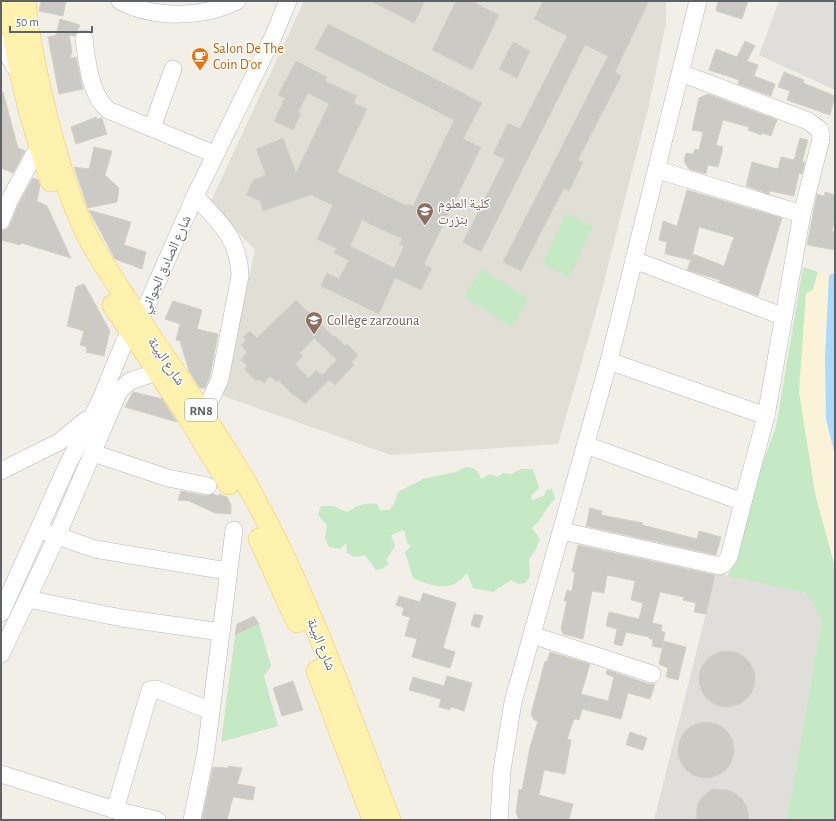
<svg xmlns="http://www.w3.org/2000/svg" width="836" height="821" viewBox="0 0 836 821" font-family="'Alegreya Sans','Noto Naskh Arabic',sans-serif">
<style>
.industrial{fill:#e0deda}
.education{fill:#e1ded6}
.green{fill:#c5e8c5}
.sand{fill:#fbf3d9}
.water{fill:#aadaff}
.building{fill:#cccac5;stroke:#d6d1c6;fill-rule:evenodd}
.lines{fill:none;stroke-linecap:round;stroke-linejoin:round}
.minor-casing{stroke:#b5b8bc;stroke-width:18}
.major-casing{stroke:#f2c960;stroke-width:22}
.minor{stroke:#fff;stroke-width:17}
.major{stroke:#fff2af;stroke-width:21}
.labels{text-anchor:middle;stroke-width:3;stroke-linejoin:round;paint-order:stroke}
.shield{fill:#fff;stroke:#8f9295;stroke-width:1}
.shield-label{font-size:13px;font-weight:bold;fill:#5f6368}
.food-label{font-size:14px;fill:#c56008;stroke:#fff;text-anchor:start}
.education-label{font-size:14px;fill:#785e54;stroke:#fff;text-anchor:start}
.street-label{font-size:14px;fill:#5f6368;stroke:#fff}
</style>
<rect width="100%" height="100%" fill="#f1efe8"/>
<g class="industrial">
<path d="M 779,1 L 835,1 L 835,90 L 759,55 Z"/>
<path d="M 716,573 L 806,593 L 822,620 L 787,820 L 654,820 Z"/>
</g>
<path class="education" d="M 304,1 L 666,1 L 666,23 L 649,105 L 598,305 L 558,444 L 391,455 L 223,396 L 255,250 L 210,203 Z"/>
<g class="green">
<path d="M 566,213 L 593,226 L 569,277 L 542,264 Z"/>
<path d="M 803,267 L 818,272 L 813,290 L 815,493 L 835,567 L 835,820 L 787,820 L 822,620 L 806,593 L 728,576 L 752,492 L 776,427 Z"/>
<path d="M 481,269 L 529,299 L 512,327 L 464,297 Z"/>
<path d="M 466,467 C 475,468 478,470 481,479 L 490,474 L 498,477 L 503,473 L 511,474 L 521,469 L 533,469 L 539,488 L 531,496 L 532,500 L 544,496 L 546,490 L 552,489 L 555,499 C 545,508 543,519 532,528 L 540,539 L 535,551 L 529,559 L 530,576 L 525,583 L 518,584 L 511,580 L 493,592 L 473,588 L 467,573 C 464,576 461,580 458,582 C 444,591 426,584 413,578 L 405,552 L 411,546 L 407,543 L 404,530 L 391,535 L 395,546 L 386,560 L 389,564 L 382,569 L 376,570 L 365,555 L 354,557 L 347,553 L 346,543 L 340,549 L 329,547 L 325,538 L 327,525 L 318,515 L 321,506 L 333,506 L 347,512 C 357,506 365,502 377,504 L 380,510 L 390,510 L 395,502 L 398,492 L 423,479 L 456,472 Z"/>
<path d="M 259,624 L 271,666 L 264,676 L 278,726 L 221,742 L 235,635 Z"/>
</g>
<path class="sand" d="M 818,272 L 829,275 L 825,358 L 826,418 L 835,455 L 835,567 L 815,493 L 799,392 L 806,293 L 813,290 Z"/>
<path class="water" d="M 835,273 L 835,455 L 826,419 L 825,358 L 829,275 Z"/>
<g class="building">
<path d="M 41,1 L 66,1 L 63,16 L 39,11 Z"/>
<path d="M 371,1 L 425,1 L 414,23 Z"/>
<path d="M 456,1 L 471,1 L 499,15 L 472,70 L 432,50 Z"/>
<path d="M 543,1 L 649,1 L 615,72 L 621,76 L 578,160 L 583,162 L 569,191 L 564,188 L 521,271 L 503,262 L 608,56 L 585,45 L 481,252 L 463,242 L 505,159 L 493,154 L 508,123 L 520,129 L 567,36 L 534,19 Z"/>
<path d="M 718,1 L 748,1 L 742,19 L 716,11 Z"/>
<path d="M 60,19 L 80,25 L 75,36 L 69,35 L 72,51 L 70,58 L 76,57 L 83,89 L 59,94 L 48,37 L 56,35 Z"/>
<path d="M 328,24 L 482,103 L 463,139 L 481,147 L 424,264 L 432,268 L 421,290 L 395,278 L 379,314 L 321,286 L 327,273 L 339,279 L 349,260 L 334,253 L 336,248 L 317,239 L 333,205 L 311,195 L 263,211 L 260,201 L 246,195 L 253,180 L 266,175 L 256,149 L 283,138 L 296,173 L 329,104 L 308,93 L 298,112 L 301,114 L 293,130 L 274,121 L 285,98 L 278,95 L 296,61 L 327,77 L 325,81 L 357,96 L 354,103 L 367,109 L 337,172 L 407,206 L 408,204 L 413,206 L 454,120 L 315,49 ZM 362,220 L 402,239 L 399,244 L 404,246 L 394,268 L 350,246 Z"/>
<path d="M 745,41 L 755,46 L 747,61 L 758,65 L 754,76 L 775,84 L 771,96 L 738,84 L 739,80 L 709,70 L 716,49 L 737,57 Z"/>
<path d="M 513,42 L 530,51 L 517,78 L 499,69 Z"/>
<path d="M 784,72 L 804,80 L 803,83 L 835,96 L 830,115 L 787,100 L 790,91 L 778,87 Z"/>
<path d="M 3,92 L 18,148 L 25,151 L 13,173 L 1,168 L 1,93 Z"/>
<path d="M 708,94 L 777,120 L 771,136 L 762,133 L 761,135 L 748,130 L 749,127 L 723,120 L 716,145 L 723,147 L 718,167 L 708,165 L 706,174 L 689,169 L 684,161 L 686,153 L 693,154 L 695,149 L 699,150 L 703,132 L 692,130 L 699,98 Z"/>
<path d="M 96,117 L 97,119 L 102,118 L 107,134 L 76,144 L 71,127 Z"/>
<path d="M 800,138 L 808,140 L 802,162 L 805,162 L 802,174 L 799,173 L 794,196 L 770,191 L 769,194 L 746,186 L 752,162 L 778,169 L 781,157 L 794,160 Z"/>
<path d="M 94,147 L 112,151 L 105,175 L 119,188 L 117,202 L 88,208 L 74,167 L 89,169 Z"/>
<path d="M 33,178 L 38,180 L 40,185 L 37,201 L 47,206 L 71,258 L 21,243 L 20,245 L 1,240 L 1,231 L 7,229 L 10,225 L 19,203 Z"/>
<path d="M 687,190 L 782,218 L 758,296 L 719,282 L 720,280 L 687,270 L 693,254 L 724,266 L 734,237 L 699,227 L 691,260 L 665,254 L 667,242 L 659,240 L 663,221 L 677,226 Z"/>
<path d="M 825,192 L 835,195 L 835,217 L 832,231 L 835,232 L 835,250 L 807,245 L 817,194 L 824,196 Z"/>
<path d="M 89,210 L 131,222 L 124,245 L 146,252 L 142,269 L 115,259 Z"/>
<path d="M 84,284 L 110,331 L 104,356 L 86,352 L 87,347 L 80,345 L 84,331 L 67,326 L 76,287 Z"/>
<path d="M 296,300 L 307,311 L 312,313 L 314,318 L 334,337 L 335,336 L 345,346 L 347,344 L 358,355 L 352,362 L 354,365 L 335,385 L 329,380 L 305,404 L 296,396 L 293,395 L 278,380 L 276,382 L 270,376 L 264,383 L 259,379 L 256,381 L 244,369 L 247,366 L 241,360 L 247,352 L 241,345 L 246,340 L 243,337 L 250,331 L 257,338 ZM 314,338 L 337,360 L 322,375 L 316,370 L 309,378 L 295,364 L 303,356 L 300,353 Z"/>
<path d="M 173,301 L 202,310 L 197,329 L 218,334 L 210,376 L 205,388 L 200,388 L 189,371 L 180,341 L 176,340 L 180,324 L 165,319 Z"/>
<path d="M 133,392 L 162,399 L 177,422 L 125,407 Z"/>
<path d="M 181,491 L 206,496 L 213,494 L 219,496 L 219,494 L 227,497 L 231,505 L 231,514 L 215,513 L 189,501 L 178,500 Z"/>
<path d="M 590,508 L 602,511 L 601,515 L 643,523 L 642,525 L 697,539 L 699,531 L 721,537 L 716,555 L 586,526 Z"/>
<path d="M 578,545 L 715,575 L 706,614 L 694,612 L 696,603 L 683,600 L 684,597 L 660,592 L 652,623 L 662,625 L 661,631 L 665,632 L 662,648 L 652,646 L 653,639 L 649,639 L 649,637 L 626,632 L 622,646 L 614,644 L 617,629 L 606,626 L 609,612 L 639,619 L 643,603 L 631,600 L 635,581 L 607,575 L 604,593 L 592,591 L 583,639 L 563,634 L 561,629 L 567,601 L 564,601 L 567,590 L 572,591 L 575,572 L 572,571 Z"/>
<path d="M 423,593 L 456,603 L 443,648 L 455,652 L 450,668 L 412,657 L 417,639 L 405,636 L 410,617 L 402,615 L 404,608 L 396,605 L 399,596 L 420,602 Z"/>
<path d="M 474,614 L 483,616 L 479,628 L 471,625 Z"/>
<path d="M 254,616 L 259,624 L 235,635 L 237,624 Z"/>
<path d="M 664,641 L 686,647 L 678,680 L 666,677 L 668,668 L 659,664 Z"/>
<circle cx="727" cy="679" r="28"/>
<path d="M 550,652 L 590,664 L 581,694 L 608,701 L 614,677 L 606,674 L 607,670 L 649,684 L 655,684 L 650,699 L 628,693 L 621,719 L 582,709 L 579,720 L 574,719 L 567,739 L 571,740 L 565,774 L 544,770 L 539,795 L 573,804 L 569,820 L 519,820 L 516,812 L 519,789 L 522,790 L 530,747 L 538,721 L 534,720 L 531,714 L 545,661 L 547,662 Z"/>
<path d="M 447,676 L 472,683 L 464,711 L 451,707 L 450,710 L 439,707 L 441,699 L 409,690 L 413,677 L 444,686 Z"/>
<path d="M 293,681 L 303,710 L 282,716 L 273,688 Z"/>
<circle cx="706" cy="750" r="28"/>
<path d="M 630,732 L 647,738 L 643,750 L 626,745 Z"/>
<path d="M 228,766 L 242,768 L 237,784 L 255,787 L 253,800 L 233,797 L 227,820 L 202,819 L 213,767 L 228,768 Z"/>
<path d="M 712,789 L 727,790 L 735,793 L 742,799 L 747,807 L 749,820 L 696,820 L 697,806 L 701,798 Z"/>
</g>
<g class="lines">
<g class="minor-casing">
<g id="minor">
<path d="M 120,1 C 154,19 203,18 237,1"/>
<path d="M 84,39 C 87,61 90,95 108,110 L 214,154"/>
<path d="M 1,43 L 16,69"/>
<path d="M 152,128 L 173,69"/>
<path d="M 658,170 L 802,214"/>
<path d="M 195,196 C 219,222 239,238 240,276 L 220,379 L 204,414"/>
<path d="M 1,221 L 10,199 L 39,146"/>
<path d="M 634,260 L 782,316"/>
<path d="M 609,361 L 766,416"/>
<path d="M 586,445 L 743,502 L 766,416 L 802,214 L 821,139 L 820,130 L 808,121 L 681,73"/>
<path d="M 93,453 L 168,478 L 208,486"/>
<path d="M 1,471 L 59,442 L 86,420"/>
<path d="M 562,531 L 720,566 L 724,564 L 729,557 L 743,502"/>
<path d="M 46,532 L 95,549 L 227,571"/>
<path d="M 27,599 L 122,618 L 221,632"/>
<path d="M 1,613 L 67,466 L 100,401 L 129,331 L 140,321 L 195,196 L 273,37 L 288,1"/>
<path d="M 532,635 L 652,674"/>
<path d="M 1,654 L 57,536 L 119,391 L 130,381 L 157,372"/>
<path d="M 1,774 L 115,810 L 157,820"/>
<path d="M 115,810 L 150,690 L 156,689 L 211,711"/>
<path d="M 192,820 L 206,751 L 234,530"/>
<path d="M 499,820 L 502,770 L 513,702 L 609,361 L 698,1"/>
</g>
</g>
<g class="major-casing">
<g id="major">
<path d="M 9,1 C 15,63 31,123 51,181"/>
<path d="M 25,1 C 29,42 38,81 48,121 C 58,159 69,198 86,233 C 97,255 111,275 124,295 C 165,361 212,422 250,490 C 308,594 347,708 390,820"/>
<path d="M 113,305 L 185,412 L 229,484"/>
<path d="M 259,539 L 297,622"/>
<path d="M 317,671 L 373,820"/>
</g>
</g>
<use href="#minor" class="minor"/>
<use href="#major" class="major"/>
</g>
<defs>
<g id="cafe-pin" transform="scale(0.9)"><path d="M0 17L-7.5 6A9.5 9.5 0 1 1 7.5 6Z" fill="#e8710a" stroke="#fff"/><path d="M-5.5-4.5H6V0H3Q3 3.5 0 3.5H-2.5Q-5.5 3.5-5.5 0ZM3-3.2v2h1.7v-2ZM-6 4.5H4V6H-6Z" fill="#fff"/></g>
<g id="university-pin" transform="scale(0.9)"><path d="M0 17L-7.5 6A9.5 9.5 0 1 1 7.5 6Z" fill="#8d6e63" stroke="#fff"/><path d="M0-5L7-2L0 1L-7-2ZM-4 1L0 2.5L4 1V4Q0 6-4 4Z" fill="#fff"/></g>
</defs>
<g fill-rule="evenodd">
<use href="#cafe-pin" x="200" y="56"/>
<use href="#university-pin" x="425" y="211"/>
<use href="#university-pin" x="314" y="320"/>
</g>
<g class="labels">
<rect class="shield" x="185" y="399" width="32" height="22" rx="3"/>
<g class="shield-label">
<text x="201" y="415">RN8</text>
</g>
<g class="food-label">
<text x="213" y="53">Salon De The<tspan x="213" dy="16">Coin D'or</tspan></text>
</g>
<g class="education-label">
<text x="438" y="208">كلية العلوم<tspan x="438" dy="16">بنزرت</tspan></text>
<text x="327" y="325">Collège zarzouna</text>
</g>
<g class="street-label">
<text transform="translate(165 264) rotate(-66)" y="5">شارع الصادق الجواني</text>
<text transform="translate(167 361) rotate(56)" y="5">شارع البيئة</text>
<text transform="translate(322 644) rotate(68)" y="5">شارع البيئة</text>
</g>
</g>
<rect width="836" height="821" fill="none" stroke="#5f6368" stroke-width="4"/>
<path d="M10 26v6h82v-6" fill="none" stroke="#5f6368" stroke-width="2"/>
<text x="16" y="26" font-size="12" fill="#5f6368" stroke="#ffffff" stroke-width="3" paint-order="stroke">50 m</text>
</svg>
